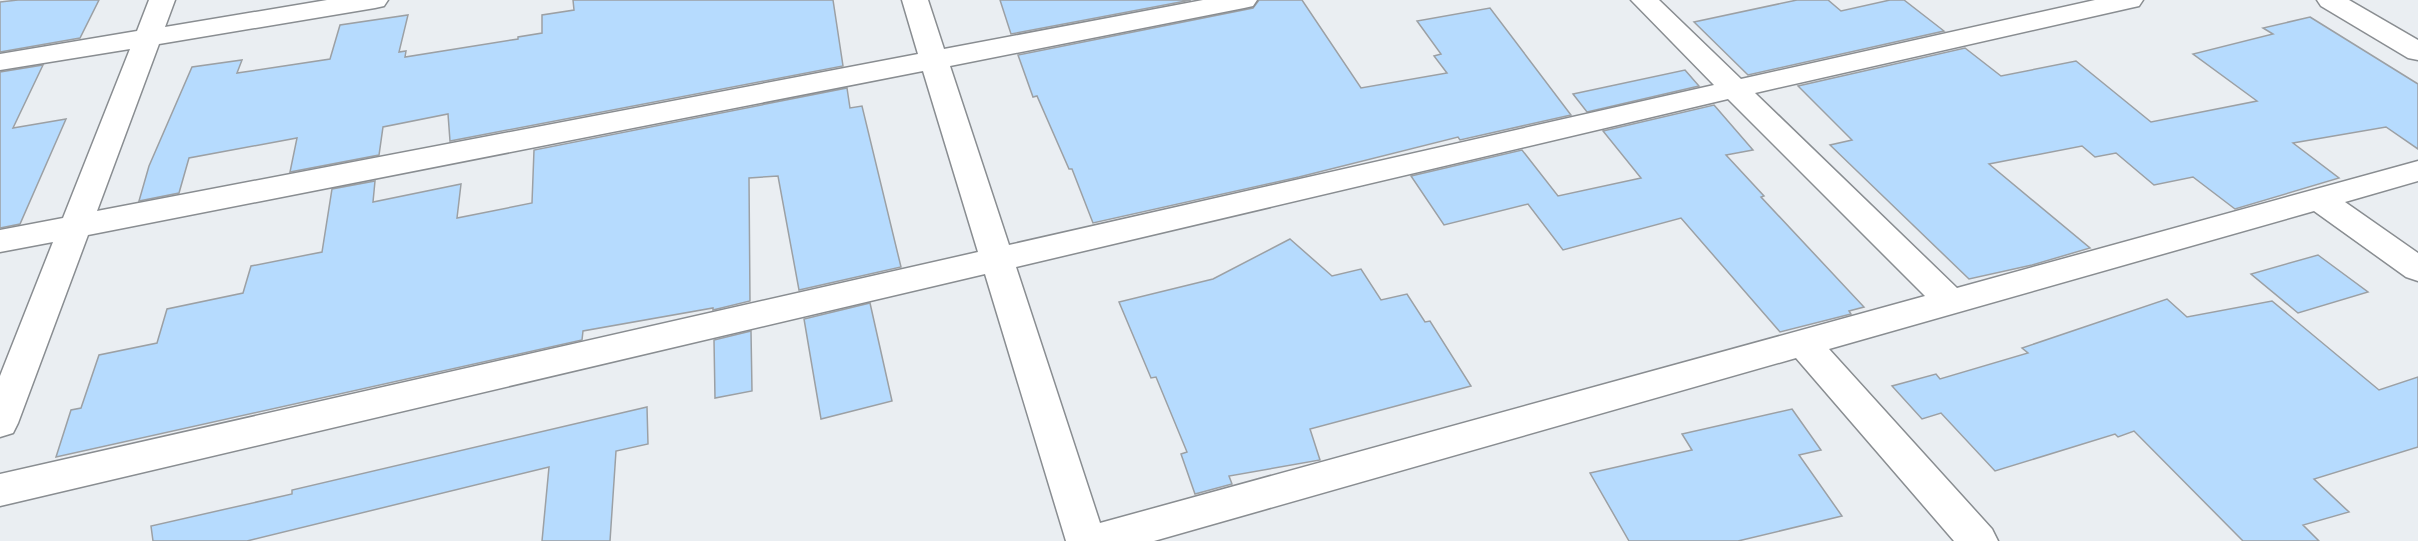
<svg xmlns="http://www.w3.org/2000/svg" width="2418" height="541" viewBox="0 0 2418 541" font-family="'Titillium Web',sans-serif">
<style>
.building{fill:#b6dbfe;stroke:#9ca0a4;stroke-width:1.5}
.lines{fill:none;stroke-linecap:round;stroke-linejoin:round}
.minor-casing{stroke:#898d91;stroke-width:3}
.minor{fill:#fff;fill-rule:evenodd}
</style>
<rect width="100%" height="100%" fill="#eaeef2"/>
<g class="building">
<path d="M 18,0 L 99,0 L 80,38 L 0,52 L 0,2 Z"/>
<path d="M 573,0 L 833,0 L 843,66 L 450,141 L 448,114 L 383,127 L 379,155 L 290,172 L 297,138 L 189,158 L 179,193 L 139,201 L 149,166 L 192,67 L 242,60 L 237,73 L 330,59 L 340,25 L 408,15 L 399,52 L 406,51 L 405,57 L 518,39 L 518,37 L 542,33 L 542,15 L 574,10 Z"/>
<path d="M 1000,0 L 1191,0 L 1011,34 Z"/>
<path d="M 1259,0 L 1302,0 L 1361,88 L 1447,73 L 1434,56 L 1441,54 L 1417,21 L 1490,8 L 1571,115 L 1460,140 L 1458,137 L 1299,177 L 1093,223 L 1072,169 L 1069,169 L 1037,96 L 1033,97 L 1018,55 L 1253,8 Z"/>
<path d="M 1797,0 L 1828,0 L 1841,11 L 1890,0 L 1904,0 L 1944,31 L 1748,75 L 1694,22 Z"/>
<path d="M 2310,17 L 2418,84 L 2418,149 L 2386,127 L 2293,143 L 2339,178 L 2235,209 L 2193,177 L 2154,185 L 2116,153 L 2095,157 L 2082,146 L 1989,164 L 2090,248 L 2032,265 L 1969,279 L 1830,145 L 1852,140 L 1798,86 L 1965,48 L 2001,76 L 2076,61 L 2151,122 L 2257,101 L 2193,54 L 2273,34 L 2263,28 Z"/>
<path d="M 43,65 L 13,128 L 66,119 L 20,224 L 0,228 L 0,72 Z"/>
<path d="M 1685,70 L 1699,86 L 1587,112 L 1573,94 Z"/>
<path d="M 847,88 L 850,108 L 862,106 L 901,267 L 799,290 L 778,176 L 749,178 L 750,301 L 713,310 L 713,308 L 583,331 L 582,340 L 56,457 L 71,410 L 81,408 L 99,355 L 157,343 L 167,309 L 243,293 L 251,266 L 322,252 L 332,189 L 375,181 L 373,202 L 461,184 L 457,218 L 532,203 L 534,150 Z"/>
<path d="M 1714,105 L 1753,150 L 1726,155 L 1764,196 L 1761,197 L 1864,307 L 1849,311 L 1851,314 L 1780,332 L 1681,218 L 1563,250 L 1528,204 L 1444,225 L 1411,176 L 1522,150 L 1558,196 L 1641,178 L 1603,131 Z"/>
<path d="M 1290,239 L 1332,276 L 1361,269 L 1381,300 L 1407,294 L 1425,322 L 1430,321 L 1471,386 L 1310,429 L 1320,460 L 1229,476 L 1232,484 L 1195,494 L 1181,454 L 1187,452 L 1156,377 L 1151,378 L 1119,302 L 1213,279 Z"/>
<path d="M 2318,255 L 2368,292 L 2298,313 L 2251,274 Z"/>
<path d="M 2167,299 L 2187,317 L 2272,301 L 2379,390 L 2418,377 L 2418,447 L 2314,479 L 2349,512 L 2303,525 L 2319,541 L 2243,541 L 2134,431 L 2118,437 L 2115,434 L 1995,471 L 1941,413 L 1922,419 L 1892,386 L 1936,374 L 1940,379 L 2028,353 L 2022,348 Z"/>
<path d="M 870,303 L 892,401 L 821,419 L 804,319 Z"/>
<path d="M 751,331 L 752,391 L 715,398 L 714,340 Z"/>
<path d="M 647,407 L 648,444 L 616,451 L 610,541 L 542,541 L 549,467 L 247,541 L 153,541 L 151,526 L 292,494 L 292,490 Z"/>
<path d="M 1792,409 L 1821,450 L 1799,455 L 1842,516 L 1738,541 L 1629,541 L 1590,473 L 1692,450 L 1682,434 Z"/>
</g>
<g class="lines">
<g class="minor-casing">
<g id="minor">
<path d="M 149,0 L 175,0 L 165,27 L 327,0 L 388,0 L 384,6 L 375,8 L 159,44 L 97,211 L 918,54 L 902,0 L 928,0 L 944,49 L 1203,0 L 1257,0 L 1253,6 L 1244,8 L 950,66 L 1009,245 L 1714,85 L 1631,0 L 1659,0 L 1741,79 L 2095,0 L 2143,0 L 2139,6 L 2130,8 L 1755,93 L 1957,288 L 2418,161 L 2418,181 L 2345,202 L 2418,253 L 2418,281 L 2406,277 L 2314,211 L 1829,349 L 1992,529 L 1998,541 L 1954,541 L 1796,358 L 1154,541 L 1066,541 L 985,274 L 0,506 L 0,474 L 978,252 L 923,71 L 88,235 L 18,423 L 13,433 L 0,437 L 0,376 L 53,242 L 0,252 L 0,230 L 63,218 L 130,49 L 0,70 L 0,54 L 137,31 ZM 1728,99 L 1925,296 L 1100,523 L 1016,267 Z"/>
<path d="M 2317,0 L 2349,0 L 2418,40 L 2418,60 L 2408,58 L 2321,6 Z"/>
</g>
</g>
<use href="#minor" class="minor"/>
</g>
</svg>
